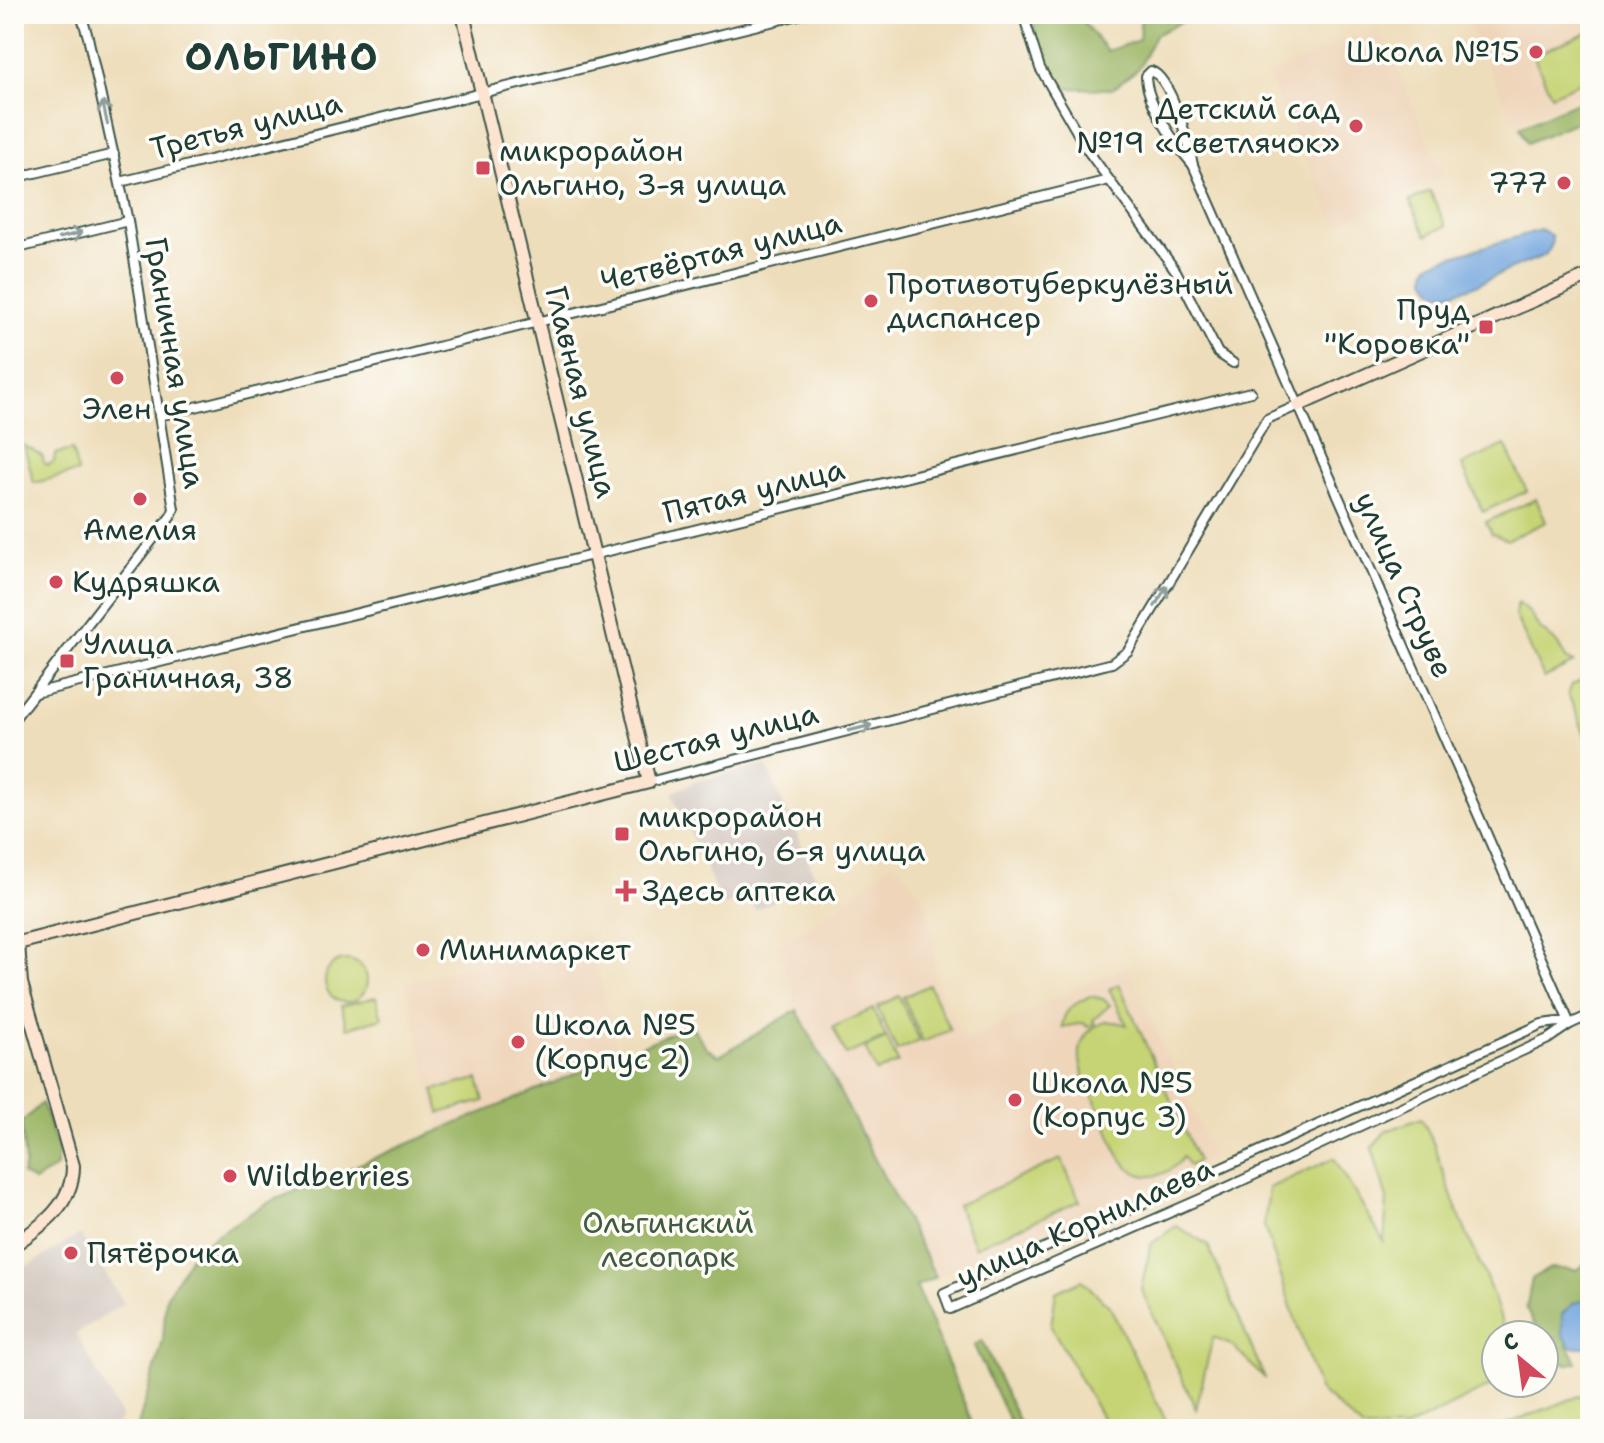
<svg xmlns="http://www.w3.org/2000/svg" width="1604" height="1443" viewBox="0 0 1604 1443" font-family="'Shantell Sans',sans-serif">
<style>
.built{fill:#efd6bb}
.industrial{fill:#cdc2b9}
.green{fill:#c6d475;stroke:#728854;stroke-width:2}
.forest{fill:#9cb666;stroke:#5e7a4d;stroke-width:2}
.water{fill:#72a5de;stroke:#487189;stroke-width:2}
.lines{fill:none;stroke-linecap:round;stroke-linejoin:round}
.street-casing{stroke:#3e5548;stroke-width:12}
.secondary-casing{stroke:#3e5548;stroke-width:16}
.street{stroke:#fff;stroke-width:8}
.secondary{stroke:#fde4d0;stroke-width:12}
.oneway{stroke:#8f9e9a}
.poi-dot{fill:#d1495b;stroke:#fdfcf7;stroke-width:3}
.labels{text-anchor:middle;stroke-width:7;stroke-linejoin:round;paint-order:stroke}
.poi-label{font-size:30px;fill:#1f3d34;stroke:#fdfcf7;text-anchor:start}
.street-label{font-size:30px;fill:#1f3d34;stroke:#fdfcf7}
.park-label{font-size:30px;fill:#405b41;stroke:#fdfcf7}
.district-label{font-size:38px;font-weight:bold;letter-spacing:2px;fill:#1f3d34;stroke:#fdfcf7}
</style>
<rect width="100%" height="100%" fill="#fdfcf7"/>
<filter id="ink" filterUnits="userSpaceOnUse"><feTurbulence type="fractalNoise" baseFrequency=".0125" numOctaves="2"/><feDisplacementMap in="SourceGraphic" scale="16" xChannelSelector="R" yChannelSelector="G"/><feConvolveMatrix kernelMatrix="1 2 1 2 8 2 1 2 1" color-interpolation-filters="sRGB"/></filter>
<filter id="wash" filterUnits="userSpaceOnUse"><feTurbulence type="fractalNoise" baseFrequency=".006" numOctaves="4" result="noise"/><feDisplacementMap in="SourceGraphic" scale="32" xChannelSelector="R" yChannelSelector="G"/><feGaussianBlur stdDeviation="1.8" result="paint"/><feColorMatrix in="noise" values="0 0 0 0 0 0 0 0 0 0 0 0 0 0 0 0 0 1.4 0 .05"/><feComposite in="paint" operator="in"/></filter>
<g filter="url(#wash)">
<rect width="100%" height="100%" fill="#eeddba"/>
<g class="built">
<path d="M 1463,14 L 1590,14 L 1590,90 L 1515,123 Z"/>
<path d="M 1378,27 L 1444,176 L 1336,225 L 1267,75 Z"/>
<path d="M 893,862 L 905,872 L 927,906 L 934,943 L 933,974 L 965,1041 L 1127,966 L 1214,1158 L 936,1277 L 797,1010 L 791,984 L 775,947 L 833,912 Z"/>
<path d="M 589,934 L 619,1055 L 439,1131 L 406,983 Z"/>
</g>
<g class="industrial">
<path d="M 766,765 L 818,882 L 755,910 L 749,895 L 723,906 L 672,793 L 697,781 Z"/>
<path d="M 80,1234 L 124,1303 L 76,1334 L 121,1416 L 114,1429 L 14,1429 L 14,1255 L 18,1252 L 28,1266 Z"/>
</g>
<g class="green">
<path d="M 1590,31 L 1590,78 L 1551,95 L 1533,55 Z"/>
<path d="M 1430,191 L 1446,226 L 1426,236 L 1410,201 Z"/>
<path d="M 24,445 L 42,456 L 44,463 L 48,465 L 54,462 L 55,454 L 72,450 L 78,472 L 34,483 Z"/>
<path d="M 1505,445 L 1527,491 L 1483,512 L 1462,465 Z"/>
<path d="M 1536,499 L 1546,522 L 1507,540 L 1492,534 L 1486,522 Z"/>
<path d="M 1517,603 L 1530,613 L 1539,628 L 1558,644 L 1566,659 L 1574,663 L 1544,678 L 1515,615 Z"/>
<path d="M 1590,677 L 1590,746 L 1568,694 L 1572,685 Z"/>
<circle cx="346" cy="981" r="21"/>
<path d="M 1119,984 L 1198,1161 L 1189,1166 L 1183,1157 C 1171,1174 1148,1184 1130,1168 C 1116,1157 1111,1135 1104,1119 C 1093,1094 1063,1052 1092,1029 C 1104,1019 1114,1021 1127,1025 L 1109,989 Z"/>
<path d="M 929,985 L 950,1030 L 923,1042 L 903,997 Z"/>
<path d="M 899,996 L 920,1041 L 897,1051 L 877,1007 Z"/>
<path d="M 1090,996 L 1103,999 L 1110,1005 L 1093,1020 L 1095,1024 L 1087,1027 L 1084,1023 L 1062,1027 C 1063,1009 1075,1004 1090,996 Z"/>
<path d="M 376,997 L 382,1018 L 347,1028 L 341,1006 Z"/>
<path d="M 873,1009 L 886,1037 L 846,1055 L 833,1027 Z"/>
<path d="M 887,1038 L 898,1063 L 876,1072 L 865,1048 Z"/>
<path d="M 478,1079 L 484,1101 L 440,1113 L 434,1090 Z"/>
<path d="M 1421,1118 C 1436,1143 1443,1173 1453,1200 C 1470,1245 1494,1288 1505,1335 L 1496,1335 L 1497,1383 L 1404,1429 L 1363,1429 L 1319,1390 L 1264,1226 L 1269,1188 L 1334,1158 L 1384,1242 L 1387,1199 L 1372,1147 L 1386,1131 Z"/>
<path d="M 1061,1159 L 1080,1201 L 975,1247 L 957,1205 Z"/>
<path d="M 1176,1226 L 1208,1245 L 1265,1379 L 1233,1346 L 1213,1337 L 1196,1409 L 1141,1289 L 1151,1244 Z"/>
<path d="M 1082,1280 L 1110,1307 L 1170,1429 L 1108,1429 L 1051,1326 L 1056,1292 Z"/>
<path d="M 1587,1393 L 1590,1398 L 1590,1429 L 1494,1429 Z"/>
</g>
<g class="forest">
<path d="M 1030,14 L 1077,14 L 1107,51 L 1139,40 L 1141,14 L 1197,14 L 1155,35 L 1139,68 L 1112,89 L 1059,88 L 1042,56 Z"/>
<path d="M 1590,96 L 1590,116 L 1527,143 L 1520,127 Z"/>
<path d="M 797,1010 L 936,1277 L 916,1286 L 975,1429 L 137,1429 L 163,1341 L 166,1297 L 196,1248 L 265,1204 L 691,1025 L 707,1048 L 719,1056 Z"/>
<path d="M 42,1103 L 58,1150 L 56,1167 L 34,1181 L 22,1175 L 25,1163 L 21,1123 Z"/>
<path d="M 1590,1244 L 1590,1298 L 1582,1300 L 1567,1343 L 1577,1362 L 1566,1365 C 1554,1357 1544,1350 1544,1335 L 1540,1335 L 1526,1309 L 1532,1279 L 1550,1268 L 1576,1270 L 1588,1262 L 1586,1246 Z"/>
<path d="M 982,1341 L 1022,1429 L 1013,1429 L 974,1346 Z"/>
</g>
<g class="water">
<path d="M 1540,230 L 1552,236 L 1551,247 L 1545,255 C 1532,261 1518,266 1504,272 C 1487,279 1444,306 1430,285 C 1425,279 1425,274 1427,267 L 1433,262 Z"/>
<path d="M 1590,1298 L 1590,1347 L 1572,1347 L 1562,1335 L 1562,1314 L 1574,1303 Z"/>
</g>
</g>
<g filter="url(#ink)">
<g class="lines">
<g class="street-casing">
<g id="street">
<path d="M 1023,14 L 1040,68 L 1088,151 L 1176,271 L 1218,353 L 1233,363"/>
<path d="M 1151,71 C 1171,77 1189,144 1193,165 C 1176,145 1146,103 1146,76 Z"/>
<path d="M 1193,165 L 1570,1024 L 1590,1015"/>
<path d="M 14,178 L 114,154"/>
<path d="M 120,182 L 803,14"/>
<path d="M 14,249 L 128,221"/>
<path d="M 159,416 L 1109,180"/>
<path d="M 35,693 L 1251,392"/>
<path d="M 14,719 L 171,516 L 174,509 L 128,221 L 88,37 L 81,14"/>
<path d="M 649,782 L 1112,663 L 1128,651 L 1267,419 L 1299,405"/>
<path d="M 1558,1022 L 1570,1024 L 1548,1039 L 1228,1187 L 950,1309 L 944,1293 L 1542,1024 Z"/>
</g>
</g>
<g class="secondary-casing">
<g id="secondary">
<path d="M 1299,405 L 1590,275"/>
<path d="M 14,1245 C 43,1225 73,1204 73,1166 L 21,983 L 18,943 L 649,782 L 463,14"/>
</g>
</g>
<use href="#street" class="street"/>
<use href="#secondary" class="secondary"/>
</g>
<defs><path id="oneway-shaft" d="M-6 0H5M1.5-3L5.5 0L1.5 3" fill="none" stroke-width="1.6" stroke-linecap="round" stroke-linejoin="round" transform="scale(2)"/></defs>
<g class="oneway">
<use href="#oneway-shaft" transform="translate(105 113) rotate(-102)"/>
<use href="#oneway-shaft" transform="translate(71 235) rotate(-14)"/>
<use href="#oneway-shaft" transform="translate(1161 596) rotate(-59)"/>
<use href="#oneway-shaft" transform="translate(860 728) rotate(-14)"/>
</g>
</g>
<g class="poi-dot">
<circle cx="1536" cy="52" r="8"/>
<circle cx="1356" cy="126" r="8"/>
<rect x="475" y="160" width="16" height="16" rx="4"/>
<circle cx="1564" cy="183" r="8"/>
<circle cx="871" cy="301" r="8"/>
<rect x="1478" y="319" width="16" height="16" rx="4"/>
<circle cx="117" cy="378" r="8"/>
<circle cx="140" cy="499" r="8"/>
<circle cx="56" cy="582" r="8"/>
<rect x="59" y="653" width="16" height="16" rx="4"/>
<rect x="614" y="826" width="16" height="16" rx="4"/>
<path d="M622 879h8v8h8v8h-8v8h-8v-8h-8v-8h8z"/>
<circle cx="423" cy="950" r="8"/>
<circle cx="518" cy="1042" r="8"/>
<circle cx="1015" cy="1100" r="8"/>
<circle cx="230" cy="1176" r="8"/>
<circle cx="71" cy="1253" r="8"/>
</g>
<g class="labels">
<g class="poi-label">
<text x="1520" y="62" text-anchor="end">Школа №15</text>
<text x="1340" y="119" text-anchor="end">Детский сад<tspan x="1340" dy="34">№19 «Светлячок»</tspan></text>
<text x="499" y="161">микрорайон<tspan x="499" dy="34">Ольгино, 3-я улица</tspan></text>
<text x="1548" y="193" text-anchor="end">777</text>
<text x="887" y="294">Противотуберкулёзный<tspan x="887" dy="34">диспансер</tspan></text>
<text x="1470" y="320" text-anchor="end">Пруд<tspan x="1470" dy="34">"Коровка"</tspan></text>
<text x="117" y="419" text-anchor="middle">Элен</text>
<text x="140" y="540" text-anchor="middle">Амелия</text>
<text x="72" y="592">Кудряшка</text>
<text x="83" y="654">Улица<tspan x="83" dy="34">Граничная, 38</tspan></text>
<text x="638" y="827">микрорайон<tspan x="638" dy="34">Ольгино, 6-я улица</tspan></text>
<text x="642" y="901">Здесь аптека</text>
<text x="439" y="960">Минимаркет</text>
<text x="534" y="1035">Школа №5<tspan x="534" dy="34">(Корпус 2)</tspan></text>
<text x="1031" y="1093">Школа №5<tspan x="1031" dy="34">(Корпус 3)</tspan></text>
<text x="246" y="1186">Wildberries</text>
<text x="87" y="1263">Пятёрочка</text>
</g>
<g class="street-label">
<text transform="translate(246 126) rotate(-14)" y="10">Третья улица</text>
<text transform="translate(721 252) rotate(-14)" y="10">Четвёртая улица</text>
<text transform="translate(175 363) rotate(81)" y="10">Граничная улица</text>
<text transform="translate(581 392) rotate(76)" y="10">Главная улица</text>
<text transform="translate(754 491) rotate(-14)" y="10">Пятая улица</text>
<text transform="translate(1404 585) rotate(66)" y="10">улица Струве</text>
<text transform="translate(716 738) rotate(-14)" y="10">Шестая улица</text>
<text transform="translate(1085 1223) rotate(-24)" y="10">улица Корнилаева</text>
</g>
<g class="park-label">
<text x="668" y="1233">Ольгинский<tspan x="668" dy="34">лесопарк</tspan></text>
</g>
<g class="district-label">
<text x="282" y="70">ОЛЬГИНО</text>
</g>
</g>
<rect width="1604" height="1443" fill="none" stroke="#fdfcf7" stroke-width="48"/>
<g transform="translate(1520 1359) rotate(331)"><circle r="38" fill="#fdfcf7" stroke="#a4b0a9" stroke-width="2"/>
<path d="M0-6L14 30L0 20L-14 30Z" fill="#d1495b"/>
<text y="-12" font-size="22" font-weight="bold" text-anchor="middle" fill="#1f3d34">С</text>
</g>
</svg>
